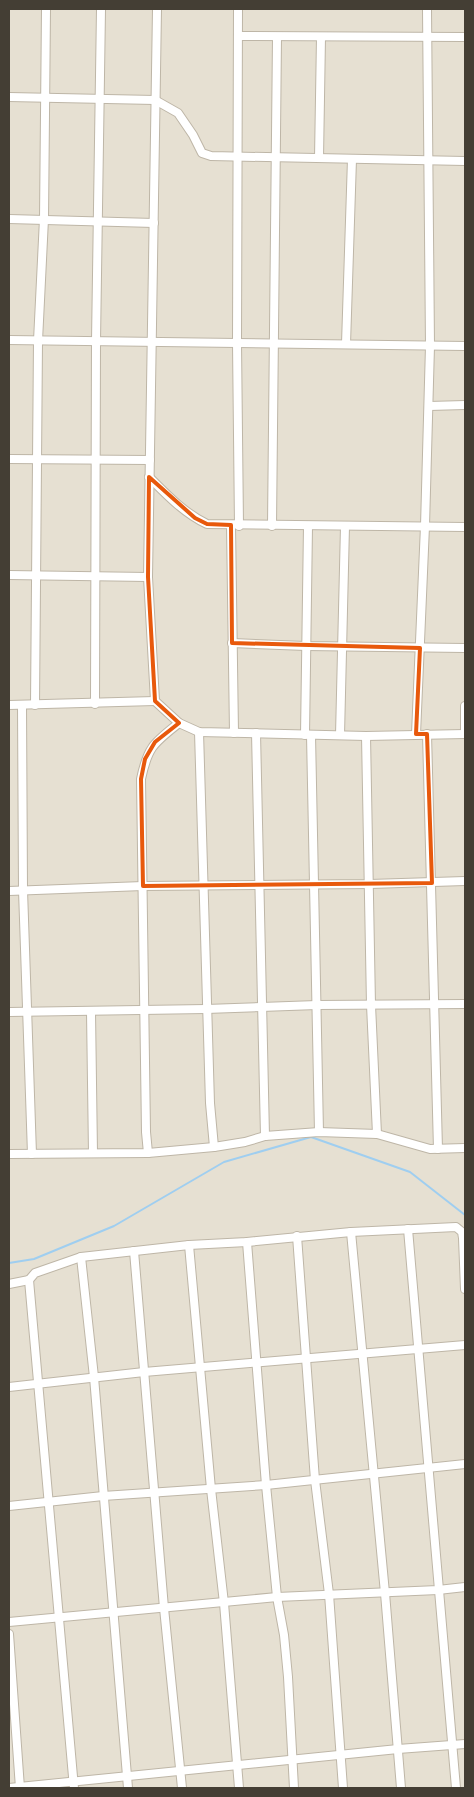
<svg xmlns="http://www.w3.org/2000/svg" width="474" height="1797" viewBox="0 0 474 1797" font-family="Ubuntu,sans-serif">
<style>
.residential{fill:#e6e0d2}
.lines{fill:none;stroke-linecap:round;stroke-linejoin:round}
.stream{stroke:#9fcef0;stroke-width:2}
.minor-casing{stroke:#beb6a7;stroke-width:10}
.minor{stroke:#fff;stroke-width:8}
.marked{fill:none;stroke:#e8590c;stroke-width:4;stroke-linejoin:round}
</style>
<rect width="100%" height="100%" fill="#f2eee4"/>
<rect class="residential" x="9" y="9" width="456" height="1779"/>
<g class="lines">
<path class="stream" d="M 9,1263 L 34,1259 L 114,1226 L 224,1162 L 311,1137 L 410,1172 L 465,1215"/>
<g class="minor-casing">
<g id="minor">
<path d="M 157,9 L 148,577 L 155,701 L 179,723"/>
<path d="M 238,9 L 237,343 L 239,526"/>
<path d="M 238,36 L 465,37"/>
<path d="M 9,97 L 155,100 L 178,113 L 193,135 L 202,153 L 211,156 L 465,161"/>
<path d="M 319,158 L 321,37"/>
<path d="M 9,219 L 154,223"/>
<path d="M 9,340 L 465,346"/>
<path d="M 346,344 L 352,159"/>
<path d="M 429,406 L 465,405"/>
<path d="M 9,459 L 150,460"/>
<path d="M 149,477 C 167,495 184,513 207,524 L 465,527"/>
<path d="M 231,525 L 234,733"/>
<path d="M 272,526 L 277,37"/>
<path d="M 9,575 L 148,577"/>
<path d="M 232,643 L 306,646 L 465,648"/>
<path d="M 95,704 L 96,341 L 101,9"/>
<path d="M 9,705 L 155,701"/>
<path d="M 22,705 L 23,890 L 32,1154"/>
<path d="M 35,705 L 38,341 L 44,219 L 46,9"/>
<path d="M 199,732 L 210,1103 L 214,1147"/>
<path d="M 256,733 L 265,1136"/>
<path d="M 416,734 L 425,526 L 430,346 L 427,9"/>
<path d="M 427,734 L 438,1149"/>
<path d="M 465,734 L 465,706"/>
<path d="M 305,735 L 308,526"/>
<path d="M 311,735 L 319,1132"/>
<path d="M 340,735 L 345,526"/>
<path d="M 366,736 L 371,1005 L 377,1134"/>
<path d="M 9,891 L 143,886 L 370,884 L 465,881"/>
<path d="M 9,1012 L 206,1009 L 317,1005 L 465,1004"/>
<path d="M 91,1012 L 93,1153"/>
<path d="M 148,1153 L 146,1132 L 141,779 C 148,746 154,743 179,723 L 199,732 L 366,736 L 465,734"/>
<path d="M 9,1154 L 148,1153 L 214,1147 L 245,1142 L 265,1136 L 319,1132 L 377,1134 L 430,1149 L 465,1148"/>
<path d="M 408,1229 L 456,1788"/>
<path d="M 351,1232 L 385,1593 L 401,1788"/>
<path d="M 297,1236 L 315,1480 L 329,1594 L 343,1788"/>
<path d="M 247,1242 L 266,1485 L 277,1597 L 284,1635 L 288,1677 L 294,1788"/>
<path d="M 189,1245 L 211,1489 L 224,1603 L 239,1788"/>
<path d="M 134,1251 L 164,1608 L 182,1788"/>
<path d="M 81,1257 L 94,1377 L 128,1788"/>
<path d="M 29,1280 L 74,1788"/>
<path d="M 9,1284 L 29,1280 L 35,1273 L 81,1257 L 189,1245 L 247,1242 L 351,1232 L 456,1227 L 462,1232 L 463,1238 L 465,1289"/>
<path d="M 9,1387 L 144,1372 L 465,1345"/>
<path d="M 9,1506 L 103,1496 L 266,1485 L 465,1464"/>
<path d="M 9,1622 L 277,1597 L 438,1590 L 465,1587"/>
<path d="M 9,1634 L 20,1788"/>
<path d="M 9,1788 L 398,1749 L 465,1744"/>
</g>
</g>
<use href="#minor" class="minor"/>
</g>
<path class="marked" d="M 149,477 L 195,518 L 207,524 L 231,525 L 232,643 L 420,648 L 416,734 L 427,734 L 432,883 L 143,886 L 141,779 L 145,759 L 155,742 L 179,723 L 155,701 L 148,577 Z"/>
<rect width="474" height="1797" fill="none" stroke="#443e34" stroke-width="20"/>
</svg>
